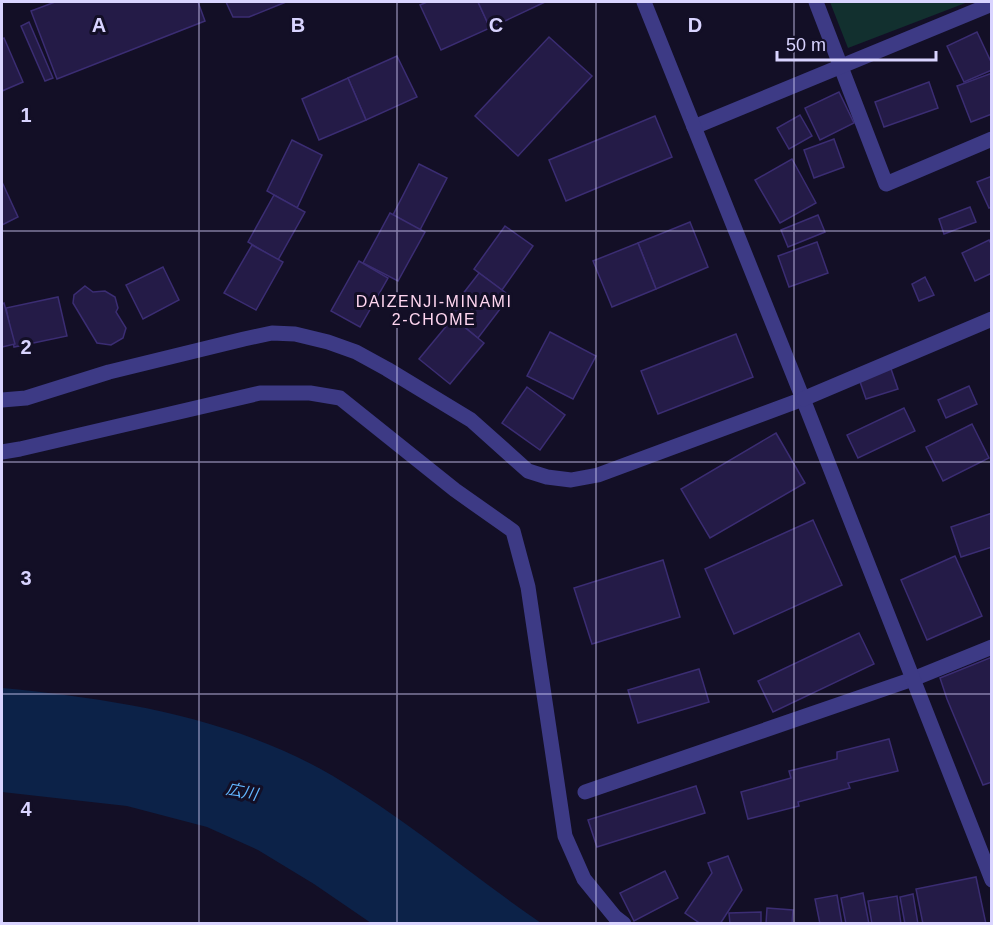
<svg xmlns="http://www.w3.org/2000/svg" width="993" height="925" viewBox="0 0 993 925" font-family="Arial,'Noto Sans JP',sans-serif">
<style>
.green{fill:#12302f}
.water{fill:#0c2248}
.building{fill:#241b47;stroke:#3b2d73;stroke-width:1.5}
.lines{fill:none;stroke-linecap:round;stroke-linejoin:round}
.minor{stroke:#3d3a85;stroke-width:15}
.tertiary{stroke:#3d3a85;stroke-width:15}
.grid{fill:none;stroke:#d9d4ff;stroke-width:1.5;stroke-opacity:0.55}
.labels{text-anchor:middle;stroke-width:6;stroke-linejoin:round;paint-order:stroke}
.neighbourhood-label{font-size:16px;letter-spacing:1.5px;fill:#ffd6f0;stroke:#130f26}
.water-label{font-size:16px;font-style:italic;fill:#62b6ff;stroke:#130f26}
.grid-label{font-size:20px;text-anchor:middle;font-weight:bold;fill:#d9d4ff;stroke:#130f26;stroke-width:6;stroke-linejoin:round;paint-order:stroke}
</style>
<rect width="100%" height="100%" fill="#130f26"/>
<path class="green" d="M 830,2 L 968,2 L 848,48 Z"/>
<path class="water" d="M 2,688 C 116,699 232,717 333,776 C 406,819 471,875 541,923 L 371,923 L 314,884 L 258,850 L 207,827 L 127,806 L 2,792 Z"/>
<g class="building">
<path d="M 55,2 L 198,2 L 205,21 L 57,79 L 31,11 Z"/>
<path d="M 226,2 L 286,2 L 249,17 L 233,17 Z"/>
<path d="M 427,2 L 478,2 L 490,28 L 441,50 L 420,5 Z"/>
<path d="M 478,2 L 545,2 L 490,28 Z"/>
<path d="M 29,22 L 53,78 L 45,81 L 21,26 Z"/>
<path d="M 977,32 L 992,64 L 992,70 L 964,82 L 947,46 Z"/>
<path d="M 549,37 L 592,76 L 518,156 L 475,116 Z"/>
<path d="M 4,38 L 23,82 L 2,91 L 2,39 Z"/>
<path d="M 397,56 L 417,97 L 366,120 L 348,78 Z"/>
<path d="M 992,73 L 992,114 L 971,122 L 957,86 Z"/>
<path d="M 348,78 L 366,120 L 319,140 L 302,99 Z"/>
<path d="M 929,82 L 938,108 L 884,127 L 875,102 Z"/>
<path d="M 839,92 L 854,123 L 820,140 L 805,108 Z"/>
<path d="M 800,115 L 812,136 L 789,149 L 777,128 Z"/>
<path d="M 655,116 L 672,157 L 566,201 L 549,160 Z"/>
<path d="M 834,139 L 844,167 L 814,178 L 804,150 Z"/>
<path d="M 292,140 L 322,155 L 297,208 L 267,191 Z"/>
<path d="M 792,159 L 816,203 L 780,223 L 755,180 Z"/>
<path d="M 419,164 L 447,178 L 420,230 L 393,215 Z"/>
<path d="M 992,176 L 992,207 L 989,208 L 977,182 Z"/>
<path d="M 2,182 L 18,217 L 2,225 Z"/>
<path d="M 274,195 L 305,212 L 278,260 L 248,242 Z"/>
<path d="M 970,207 L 976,222 L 944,234 L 939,219 Z"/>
<path d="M 390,213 L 425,232 L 398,281 L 363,263 Z"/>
<path d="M 818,215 L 825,232 L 788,247 L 781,230 Z"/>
<path d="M 690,222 L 708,267 L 656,289 L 638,243 Z"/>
<path d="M 505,226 L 533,246 L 502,290 L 474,269 Z"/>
<path d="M 989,240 L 992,245 L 992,273 L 975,281 L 962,253 Z"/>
<path d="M 817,242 L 828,273 L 789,287 L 778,256 Z"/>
<path d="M 638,243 L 656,289 L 612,307 L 593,261 Z"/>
<path d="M 252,245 L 283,262 L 256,310 L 224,293 Z"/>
<path d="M 359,261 L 388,278 L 360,327 L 331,311 Z"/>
<path d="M 163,267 L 179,300 L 143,319 L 126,285 Z"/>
<path d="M 479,273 L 510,296 L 478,338 L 448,313 Z"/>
<path d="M 925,277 L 934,295 L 919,301 L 912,284 Z"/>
<path d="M 85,286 L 93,292 L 105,291 L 115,297 L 118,308 L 116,312 L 126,328 L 123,338 L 111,345 L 97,343 L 73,303 L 74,295 Z"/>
<path d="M 58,297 L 67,336 L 14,347 L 6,308 Z"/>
<path d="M 4,303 L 15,344 L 2,347 L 2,304 Z"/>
<path d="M 453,318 L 484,343 L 450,384 L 419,359 Z"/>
<path d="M 550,332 L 596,356 L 573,399 L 527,376 Z"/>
<path d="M 736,334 L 753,377 L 658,414 L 641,371 Z"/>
<path d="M 890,366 L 898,389 L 866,399 L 858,376 Z"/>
<path d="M 969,386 L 977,404 L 946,418 L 938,400 Z"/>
<path d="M 527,387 L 565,415 L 540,450 L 502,423 Z"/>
<path d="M 904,408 L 915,431 L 858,458 L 847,435 Z"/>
<path d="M 972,424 L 989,458 L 943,481 L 926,447 Z"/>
<path d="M 776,433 L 805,483 L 710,538 L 681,489 Z"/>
<path d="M 992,513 L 992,547 L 961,557 L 951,527 Z"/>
<path d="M 813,520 L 842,585 L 734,634 L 705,569 Z"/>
<path d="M 955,556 L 982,616 L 927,640 L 901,580 Z"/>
<path d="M 663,560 L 680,617 L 592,644 L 574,588 Z"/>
<path d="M 859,633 L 874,664 L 773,712 L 758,681 Z"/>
<path d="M 992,657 L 992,782 L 983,785 L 947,699 L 940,678 Z"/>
<path d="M 699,669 L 709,702 L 638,723 L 628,690 Z"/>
<path d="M 889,739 L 898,771 L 848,783 L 850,788 L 798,802 L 799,806 L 748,819 L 741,792 L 791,778 L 789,771 L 837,759 L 837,752 Z"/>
<path d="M 696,786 L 705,813 L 597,847 L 588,820 Z"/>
<path d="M 728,856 L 742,890 L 720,924 L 701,924 L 685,913 L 712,873 L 708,863 Z"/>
<path d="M 665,871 L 678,898 L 634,921 L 620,893 Z"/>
<path d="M 976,877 L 986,924 L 923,924 L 916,889 Z"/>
<path d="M 863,893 L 869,924 L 846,924 L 841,898 Z"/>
<path d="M 913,894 L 918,924 L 905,924 L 900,897 Z"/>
<path d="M 837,895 L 842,924 L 820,924 L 815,899 Z"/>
<path d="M 897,896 L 901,924 L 872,924 L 868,901 Z"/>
<path d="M 767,908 L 793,910 L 792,924 L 766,924 Z"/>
<path d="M 761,912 L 761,924 L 730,924 L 729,913 Z"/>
</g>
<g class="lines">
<g class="minor">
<path d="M 816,2 L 886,184 L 992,139"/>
<path d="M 694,127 L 992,4"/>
<path d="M 2,400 L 26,398 L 109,372 L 244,339 L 272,333 L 295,334 L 328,342 L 356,352 L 387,369 L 471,420 L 528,471 L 547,477 L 571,480 L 598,475 L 803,399"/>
<path d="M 2,452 L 20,449 L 260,393 L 310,393 L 340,398 L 455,490 L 513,531 L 528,587 L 565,836 L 584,879 L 615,917 L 624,924"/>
<path d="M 585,792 L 913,679 L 992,647"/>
</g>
<g class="tertiary">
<path d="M 644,2 L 803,399 L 992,880"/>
<path d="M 803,399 L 992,319"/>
</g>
</g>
<path class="grid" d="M 199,2 L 199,924M 397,2 L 397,924M 596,2 L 596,924M 794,2 L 794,924M 2,231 L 992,231M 2,462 L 992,462M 2,694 L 992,694"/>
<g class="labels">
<g class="neighbourhood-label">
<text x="434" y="307">DAIZENJI-MINAMI<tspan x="434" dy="18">2-CHOME</tspan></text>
</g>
<g class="water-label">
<text transform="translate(242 791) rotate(11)" y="6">広川</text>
</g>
</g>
<g class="grid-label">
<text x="99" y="32">A</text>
<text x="298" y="32">B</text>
<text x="496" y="32">C</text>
<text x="695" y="32">D</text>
<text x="26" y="122">1</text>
<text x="26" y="354">2</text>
<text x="26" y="585">3</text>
<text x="26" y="816">4</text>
</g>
<rect width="993" height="925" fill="none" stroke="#d9d4ff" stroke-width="6"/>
<path d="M777 51v9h159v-9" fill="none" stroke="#d9d4ff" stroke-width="3"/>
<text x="786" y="51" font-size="18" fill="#d9d4ff" stroke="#130f26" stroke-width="4.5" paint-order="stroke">50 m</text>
</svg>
